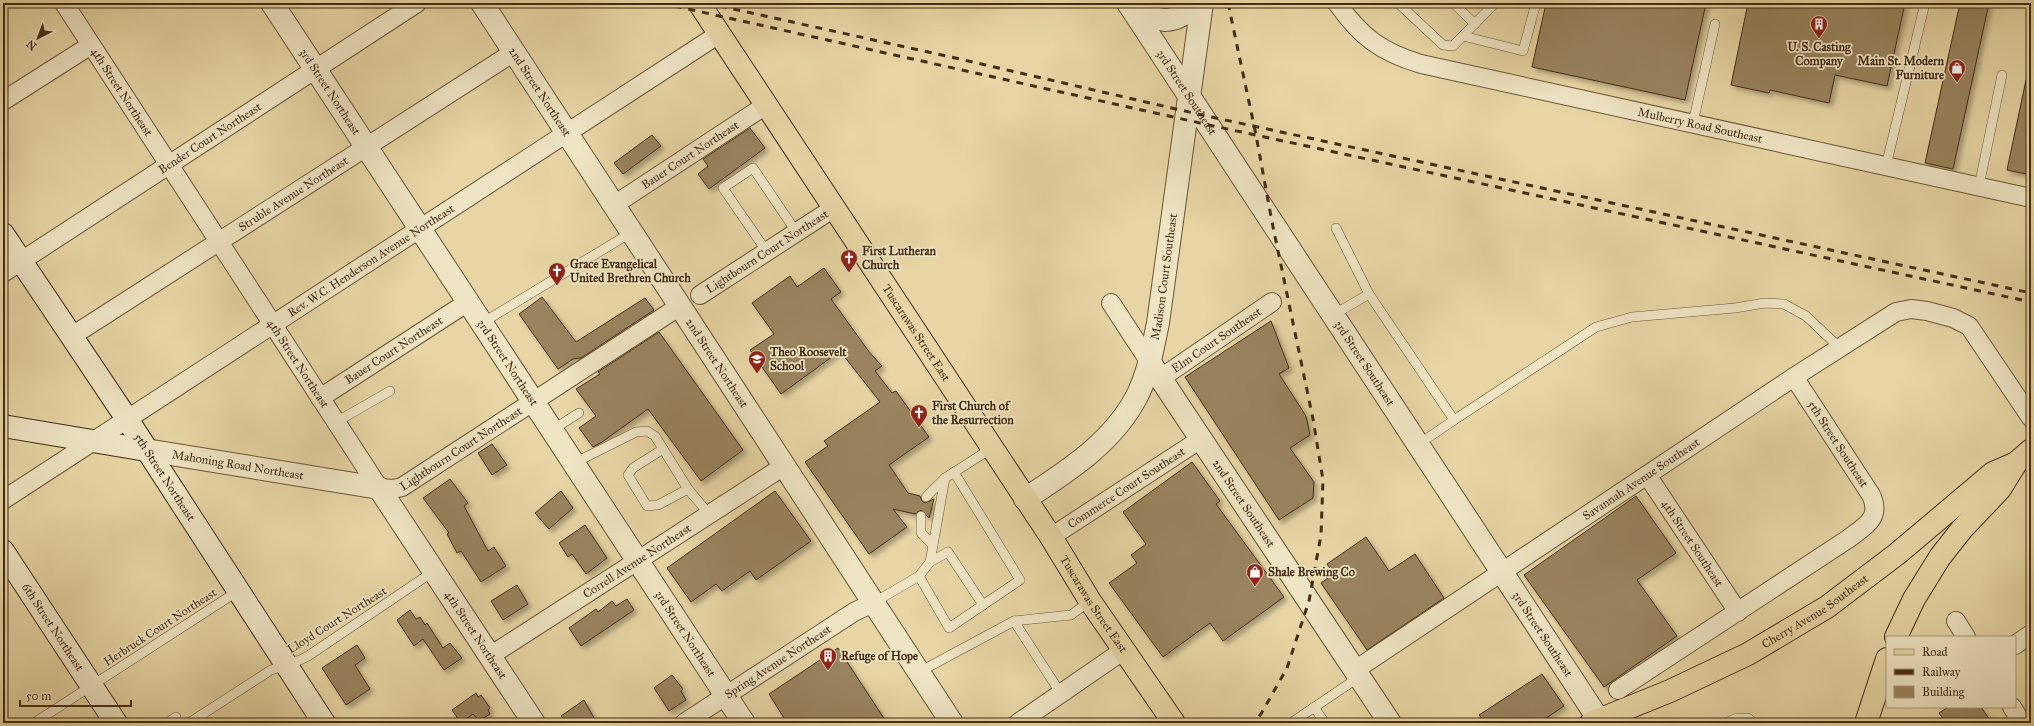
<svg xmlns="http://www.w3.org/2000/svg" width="2034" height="726" viewBox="0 0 2034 726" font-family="'IM FELL Great Primer',serif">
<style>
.building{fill:#99845e;stroke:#452c11;filter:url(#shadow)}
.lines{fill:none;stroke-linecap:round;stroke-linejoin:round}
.service-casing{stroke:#6e5636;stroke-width:10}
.minor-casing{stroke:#6e5636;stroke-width:20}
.tertiary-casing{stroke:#6e5636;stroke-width:24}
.secondary-casing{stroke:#452c11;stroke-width:24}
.primary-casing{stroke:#452c11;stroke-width:24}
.service{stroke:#efe4c4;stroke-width:9}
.minor{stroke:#efe4c4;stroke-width:18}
.tertiary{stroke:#efe4c4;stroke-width:22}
.secondary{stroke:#efe4c4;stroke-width:22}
.primary{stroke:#e7d5a5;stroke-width:22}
.rail{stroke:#452c11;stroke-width:3;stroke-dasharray:7 7;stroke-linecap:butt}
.labels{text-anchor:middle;stroke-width:3.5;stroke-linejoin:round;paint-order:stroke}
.poi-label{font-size:12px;font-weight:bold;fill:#452c11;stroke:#efe4c4;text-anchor:start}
.street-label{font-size:12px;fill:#452c11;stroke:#efe4c4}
</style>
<defs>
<filter id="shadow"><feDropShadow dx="3.5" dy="3.5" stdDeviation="2" flood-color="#0004"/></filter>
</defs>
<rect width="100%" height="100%" fill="#e7d5a5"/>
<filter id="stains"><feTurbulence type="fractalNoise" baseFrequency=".005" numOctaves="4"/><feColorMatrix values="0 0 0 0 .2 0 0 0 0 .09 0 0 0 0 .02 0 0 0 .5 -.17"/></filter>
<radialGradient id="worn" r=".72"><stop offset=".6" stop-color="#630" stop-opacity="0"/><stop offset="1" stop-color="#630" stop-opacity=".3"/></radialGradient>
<g class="building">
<path d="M 1546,3 L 1706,3 L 1685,100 L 1532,67 Z"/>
<path d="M 1748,3 L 1905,3 L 1887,86 L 1835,75 L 1829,103 L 1770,90 L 1769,93 L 1731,85 Z"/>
<path d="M 1960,3 L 1989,3 L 1953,169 L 1925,163 Z"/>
<path d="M 2026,80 L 2031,80 L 2031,175 L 2007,170 Z"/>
<path d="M 750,128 L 765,148 L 709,189 L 698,174 L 708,166 L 703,159 Z"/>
<path d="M 652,135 L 661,146 L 623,174 L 614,163 Z"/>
<path d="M 824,268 L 841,292 L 831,299 L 870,353 L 882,366 L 875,371 L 892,393 L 896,391 L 929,437 L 889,465 L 908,493 L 920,496 L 922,501 L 925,503 L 934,499 L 929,518 L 921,510 L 915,514 L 893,509 L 907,527 L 869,554 L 805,462 L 828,446 L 824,441 L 880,402 L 840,351 L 781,394 L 750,350 L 774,334 L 752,303 L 790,276 L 797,287 Z"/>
<path d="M 542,297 L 576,342 L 645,298 L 654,310 L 581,358 L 573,359 L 558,369 L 519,314 Z"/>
<path d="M 1271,321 L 1289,368 L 1279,374 L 1306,416 L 1310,435 L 1290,448 L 1314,482 L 1313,498 L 1279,520 L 1185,377 Z"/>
<path d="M 659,332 L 743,450 L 701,481 L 648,409 L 602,442 L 593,447 L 579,428 L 596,416 L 576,389 L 600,374 L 598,372 Z"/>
<path d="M 492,444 L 507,465 L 492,475 L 478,453 Z"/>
<path d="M 1192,462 L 1220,501 L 1216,504 L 1284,597 L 1223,641 L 1210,623 L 1163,657 L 1109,583 L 1137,563 L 1131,555 L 1146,544 L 1123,512 Z"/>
<path d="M 450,479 L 468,503 L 464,506 L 488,551 L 494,547 L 506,566 L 481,582 L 461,551 L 457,553 L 447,534 L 449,533 L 423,498 Z"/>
<path d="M 561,491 L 573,508 L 549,529 L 535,513 Z"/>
<path d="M 775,491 L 811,541 L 756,580 L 750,571 L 722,591 L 716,584 L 691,602 L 667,568 Z"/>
<path d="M 1636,496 L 1676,553 L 1637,580 L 1677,636 L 1604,687 L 1524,575 Z"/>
<path d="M 585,525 L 607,558 L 586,574 L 572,554 L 568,557 L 559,543 Z"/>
<path d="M 1366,537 L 1389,571 L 1415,554 L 1444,598 L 1367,650 L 1321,583 L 1334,574 L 1327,564 Z"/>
<path d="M 517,585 L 528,604 L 503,620 L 491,601 Z"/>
<path d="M 627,599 L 634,610 L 581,646 L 569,628 L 596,609 L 598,612 L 612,601 L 616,606 Z"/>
<path d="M 410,610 L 416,619 L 420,617 L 425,625 L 427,623 L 443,648 L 450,643 L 462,658 L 444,670 L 423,639 L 414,646 L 397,620 Z"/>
<path d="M 357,645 L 365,658 L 355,665 L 370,689 L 346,705 L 322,668 Z"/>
<path d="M 838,648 L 887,723 L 787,723 L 769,694 Z"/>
<path d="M 1542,674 L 1564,706 L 1539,723 L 1485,723 L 1479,715 Z"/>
<path d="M 672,675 L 683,689 L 681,691 L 686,700 L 669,711 L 654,688 Z"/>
<path d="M 476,693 L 478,697 L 481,695 L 490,708 L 488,710 L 490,714 L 479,721 L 473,714 L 461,723 L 452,710 Z"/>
<path d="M 584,700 L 597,723 L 566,723 L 561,716 Z"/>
<path d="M 1948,707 L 1981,707 L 1992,723 L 1946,723 L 1939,713 Z"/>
</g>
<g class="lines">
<g class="service-casing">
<g id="service">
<path d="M 1398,3 L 1443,45 L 1453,46 L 1495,3"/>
<path d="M 1453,3 L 1475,24"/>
<path d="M 1463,36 L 1523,51 L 1536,3"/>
<path d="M 1693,123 L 1715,24"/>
<path d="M 1886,166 L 1925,3"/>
<path d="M 1979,186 L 2002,75"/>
<path d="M 1336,228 L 1369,294"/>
<path d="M 767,252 L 723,188 L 753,168 L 797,233"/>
<path d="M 1333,315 L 1369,294 L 1454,420 L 1419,444"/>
<path d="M 482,323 L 632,232"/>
<path d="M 1454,420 L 1596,327 L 1632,317 L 1735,308 L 1765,303 L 1784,304 L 1806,316 L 1840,348"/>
<path d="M 336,422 L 390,391"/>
<path d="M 552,430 L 579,413"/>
<path d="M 663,449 L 633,468 L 628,475 L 647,506 L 658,505 L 688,489"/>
<path d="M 574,463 L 636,432 L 647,431 L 655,436 L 688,489 L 709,514"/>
<path d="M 926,497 L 945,478 L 992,448"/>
<path d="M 921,516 L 921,533 L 933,545"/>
<path d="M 930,562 L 945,478"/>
<path d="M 919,576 L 930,562 L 948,552 L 983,605"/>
<path d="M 873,603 L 919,576 L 949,628 L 1020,580 L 954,472"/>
<path d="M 1014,621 L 1071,615 L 1090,601"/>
<path d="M 919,672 L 1014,621 L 1056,686"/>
<path d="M 1314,707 L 1325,723"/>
<path d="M 34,723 L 238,591"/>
<path d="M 167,723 L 176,717"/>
<path d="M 189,723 L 271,670 L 300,660 L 308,656 L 434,571"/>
<path d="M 1291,723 L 1359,677"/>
<path d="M 1725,723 L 1737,718 L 1748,718 L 1754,723"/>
</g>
</g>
<g class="minor-casing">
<g id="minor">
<path id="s1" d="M 64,3 L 379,488 L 393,489 L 402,487 L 680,306"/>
<path id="s2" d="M 1337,3 C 1361,37 1381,52 1421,64 L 2031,198"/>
<path d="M 3,101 L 91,45"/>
<path id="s3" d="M 614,205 L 766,105"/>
<path id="s4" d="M 3,273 L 417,3"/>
<path id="s5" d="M 700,295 L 834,208"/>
<path d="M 1111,303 L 1149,361"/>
<path id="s6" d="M 72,336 L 514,52"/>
<path id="s7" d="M 1161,378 L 1272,302"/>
<path id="s8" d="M 320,398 L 468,302"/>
<path id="s9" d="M 1647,475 L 1738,612"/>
<path id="s10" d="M 3,500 L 719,34"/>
<path id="s11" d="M 1051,537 L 1201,439"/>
<path d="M 1956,621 L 1966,637"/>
<path d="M 2015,645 L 2031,634"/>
<path id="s12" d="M 490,656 L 784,466"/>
<path id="s13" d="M 1355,670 L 1794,377 L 1896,312 L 1911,309 L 1927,311 L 1953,318 L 1969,326 L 2031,418"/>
<path d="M 1618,690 L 1848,539 C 1865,526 1882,518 1871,495 L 1794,377"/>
<path d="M 2012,707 L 2022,723"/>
<path id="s14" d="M 684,723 L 854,612 L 873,603"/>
<path d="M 1018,723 L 1124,650"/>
</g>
</g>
<g class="tertiary-casing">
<g id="tertiary">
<path id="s15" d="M 272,3 L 744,723"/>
<path id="s16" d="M 482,3 L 952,723"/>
<path id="s17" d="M 1128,3 L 1601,723"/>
<path d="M 1133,9 C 1162,23 1172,26 1198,3"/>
<path id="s18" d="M 1149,361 L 1390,723"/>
<path id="s19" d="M 146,450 L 379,488 L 534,723"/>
<path id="s20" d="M 1025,499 C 1068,471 1114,442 1138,394 C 1149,371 1153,347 1158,323 L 1202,3"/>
</g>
</g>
<g class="secondary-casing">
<g id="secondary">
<path id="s21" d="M 3,234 L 127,419 L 324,723"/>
<path d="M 3,426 L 146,450"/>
<path id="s22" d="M 3,551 L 116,723"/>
</g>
</g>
<g class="primary-casing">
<g id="primary">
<path id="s23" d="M 699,3 L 1051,537 L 1090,601 L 1174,723"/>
<path d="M 1896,637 L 1914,599 L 1940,557 L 1962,529 L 2000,489 L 2016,463 L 2031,450"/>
<path id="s24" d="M 1591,723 L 1670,691 L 1748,654 L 1827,607 L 1897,554 L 1993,473 L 2016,463"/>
<path d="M 1866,723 L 1887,659"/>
</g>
</g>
<use href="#service" class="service"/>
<use href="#minor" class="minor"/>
<use href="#tertiary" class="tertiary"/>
<use href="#secondary" class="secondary"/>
<use href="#primary" class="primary"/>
<g class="rail">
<path d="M 661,3 L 1209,125 L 2031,302"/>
<path d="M 706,3 L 951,57 L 1202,115 L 2031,293"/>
<path d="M 1228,3 L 1256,135 L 1272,222 L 1313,419 L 1323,480 L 1321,535 L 1309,601 L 1287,668 L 1261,714 L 1253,723"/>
</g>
</g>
<defs>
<g id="building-pin" transform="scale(0.9)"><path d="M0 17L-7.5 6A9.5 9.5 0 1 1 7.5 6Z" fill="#8f2418" stroke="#efe4c4"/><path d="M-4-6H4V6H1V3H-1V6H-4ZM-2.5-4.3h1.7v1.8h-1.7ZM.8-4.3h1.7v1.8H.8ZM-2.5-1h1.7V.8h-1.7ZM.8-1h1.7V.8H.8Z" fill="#fff"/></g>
<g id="shop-pin" transform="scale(0.9)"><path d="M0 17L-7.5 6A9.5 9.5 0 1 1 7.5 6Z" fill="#8f2418" stroke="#efe4c4"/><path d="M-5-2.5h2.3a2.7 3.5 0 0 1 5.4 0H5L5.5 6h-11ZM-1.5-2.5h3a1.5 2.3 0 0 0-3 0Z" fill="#fff"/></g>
<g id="church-pin" transform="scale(0.9)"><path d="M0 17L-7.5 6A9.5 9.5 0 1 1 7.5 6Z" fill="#8f2418" stroke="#efe4c4"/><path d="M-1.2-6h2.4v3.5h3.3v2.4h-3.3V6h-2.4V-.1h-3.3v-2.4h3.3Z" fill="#fff"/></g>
<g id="school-pin" transform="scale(0.9)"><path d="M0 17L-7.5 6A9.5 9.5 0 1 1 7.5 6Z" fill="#8f2418" stroke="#efe4c4"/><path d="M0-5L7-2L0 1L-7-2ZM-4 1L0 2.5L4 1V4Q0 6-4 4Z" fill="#fff"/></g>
</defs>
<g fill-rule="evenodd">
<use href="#building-pin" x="1819" y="24"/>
<use href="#shop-pin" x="1957" y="68"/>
<use href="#church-pin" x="849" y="258"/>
<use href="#church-pin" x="557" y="271"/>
<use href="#school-pin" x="757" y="359"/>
<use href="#church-pin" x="919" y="413"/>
<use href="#shop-pin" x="1255" y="572"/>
<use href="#building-pin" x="828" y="656"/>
</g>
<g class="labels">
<g class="poi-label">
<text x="1819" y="51" text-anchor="middle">U. S. Casting<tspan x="1819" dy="14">Company</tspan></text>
<text x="1944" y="65" text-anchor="end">Main St. Modern<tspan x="1944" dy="14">Furniture</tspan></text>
<text x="862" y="255">First Lutheran<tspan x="862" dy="14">Church</tspan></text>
<text x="570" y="268">Grace Evangelical<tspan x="570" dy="14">United Brethren Church</tspan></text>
<text x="770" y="356">Theo Roosevelt<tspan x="770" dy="14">School</tspan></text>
<text x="932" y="410">First Church of<tspan x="932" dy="14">the Resurrection</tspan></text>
<text x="1268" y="576">Shale Brewing Co</text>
<text x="841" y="660">Refuge of Hope</text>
</g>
<g class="street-label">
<text dy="4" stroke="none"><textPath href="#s1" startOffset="106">4th Street Northeast</textPath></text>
<text dy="4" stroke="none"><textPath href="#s15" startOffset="106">3rd Street Northeast</textPath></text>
<text dy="4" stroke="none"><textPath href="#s16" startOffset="106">2nd Street Northeast</textPath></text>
<text dy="4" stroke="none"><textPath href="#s17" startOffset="107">3rd Street Southeast</textPath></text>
<text dy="4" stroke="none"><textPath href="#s2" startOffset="392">Mulberry Road Southeast</textPath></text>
<text dy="4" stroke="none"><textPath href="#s4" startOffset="247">Bender Court Northeast</textPath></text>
<text dy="4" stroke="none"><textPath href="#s3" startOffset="91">Bauer Court Northeast</textPath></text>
<text dy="4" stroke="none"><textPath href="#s6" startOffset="263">Struble Avenue Northeast</textPath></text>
<text dy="4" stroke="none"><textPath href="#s5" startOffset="80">Lightbourn Court Northeast</textPath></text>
<text dy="4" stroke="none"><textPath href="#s10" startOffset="439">Rev. W.C. Henderson Avenue Northeast</textPath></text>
<text dy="4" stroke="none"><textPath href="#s20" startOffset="277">Madison Court Southeast</textPath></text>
<text dy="4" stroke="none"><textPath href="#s23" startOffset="395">Tuscarawas Street East</textPath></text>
<text dy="4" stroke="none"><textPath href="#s7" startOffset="67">Elm Court Southeast</textPath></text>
<text dy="4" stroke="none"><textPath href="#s8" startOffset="88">Bauer Court Northeast</textPath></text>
<text dy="4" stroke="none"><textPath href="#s15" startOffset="430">3rd Street Northeast</textPath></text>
<text dy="4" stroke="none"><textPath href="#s16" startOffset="430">2nd Street Northeast</textPath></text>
<text dy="4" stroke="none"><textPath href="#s17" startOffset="431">3rd Street Southeast</textPath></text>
<text dy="4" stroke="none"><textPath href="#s1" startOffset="430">4th Street Northeast</textPath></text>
<text transform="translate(1838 444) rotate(57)" y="4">5th Street Southeast</text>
<text dy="4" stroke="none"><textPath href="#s1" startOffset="672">Lightbourn Court Northeast</textPath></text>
<text dy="4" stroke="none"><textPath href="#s19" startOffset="93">Mahoning Road Northeast</textPath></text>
<text dy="4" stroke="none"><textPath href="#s21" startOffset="292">5th Street Northeast</textPath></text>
<text dy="4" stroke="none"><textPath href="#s13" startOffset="344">Savannah Avenue Southeast</textPath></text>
<text dy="4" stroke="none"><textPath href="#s11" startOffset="90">Commerce Court Southeast</textPath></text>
<text dy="4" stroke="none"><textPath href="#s18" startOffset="171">2nd Street Southeast</textPath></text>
<text dy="4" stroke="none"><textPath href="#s9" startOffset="82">4th Street Southeast</textPath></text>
<text dy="4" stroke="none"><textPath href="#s12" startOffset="175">Correll Avenue Northeast</textPath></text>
<text dy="4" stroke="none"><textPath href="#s23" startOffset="719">Tuscarawas Street East</textPath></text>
<text dy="4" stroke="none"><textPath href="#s24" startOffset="251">Cherry Avenue Southeast</textPath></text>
<text transform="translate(337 620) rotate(-32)" y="4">Lloyd Court Northeast</text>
<text dy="4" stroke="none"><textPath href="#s22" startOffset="91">6th Street Northeast</textPath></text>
<text transform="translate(160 627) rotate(-33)" y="4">Herbruck Court Northeast</text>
<text dy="4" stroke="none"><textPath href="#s19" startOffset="412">4th Street Northeast</textPath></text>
<text dy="4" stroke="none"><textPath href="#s15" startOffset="754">3rd Street Northeast</textPath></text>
<text dy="4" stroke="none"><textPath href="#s17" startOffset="755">3rd Street Southeast</textPath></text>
<text dy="4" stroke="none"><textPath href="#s14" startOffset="112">Spring Avenue Northeast</textPath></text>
</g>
</g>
<rect width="2034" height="726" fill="none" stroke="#e7d5a5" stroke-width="16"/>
<rect x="4" y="4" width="2026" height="718" fill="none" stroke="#452c11" stroke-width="2"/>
<rect x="8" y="8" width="2018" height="710" fill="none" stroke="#452c11"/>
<rect x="1886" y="636" width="130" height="72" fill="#efe4c4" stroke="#ab9a7c"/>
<rect x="1894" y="649" width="20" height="6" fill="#e7d5a5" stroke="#ab9a7c"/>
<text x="1922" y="656" font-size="12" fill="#452c11">Road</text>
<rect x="1894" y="669" width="20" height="6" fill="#452c11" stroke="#ab9a7c"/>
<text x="1922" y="676" font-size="12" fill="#452c11">Railway</text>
<rect x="1894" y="686" width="20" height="12" fill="#99845e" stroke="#ab9a7c"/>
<text x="1922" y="696" font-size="12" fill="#452c11">Building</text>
<g transform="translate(38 38) rotate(222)" stroke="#efe4c4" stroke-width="3" paint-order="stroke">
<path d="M0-3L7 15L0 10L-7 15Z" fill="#452c11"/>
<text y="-6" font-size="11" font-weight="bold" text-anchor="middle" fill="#452c11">N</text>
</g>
<path d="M20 700v6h111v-6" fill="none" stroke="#452c11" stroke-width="2"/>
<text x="26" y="700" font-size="12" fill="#452c11" stroke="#efe4c4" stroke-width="3" paint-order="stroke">50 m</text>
<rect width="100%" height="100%" filter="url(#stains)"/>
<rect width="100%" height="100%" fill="url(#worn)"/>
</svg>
